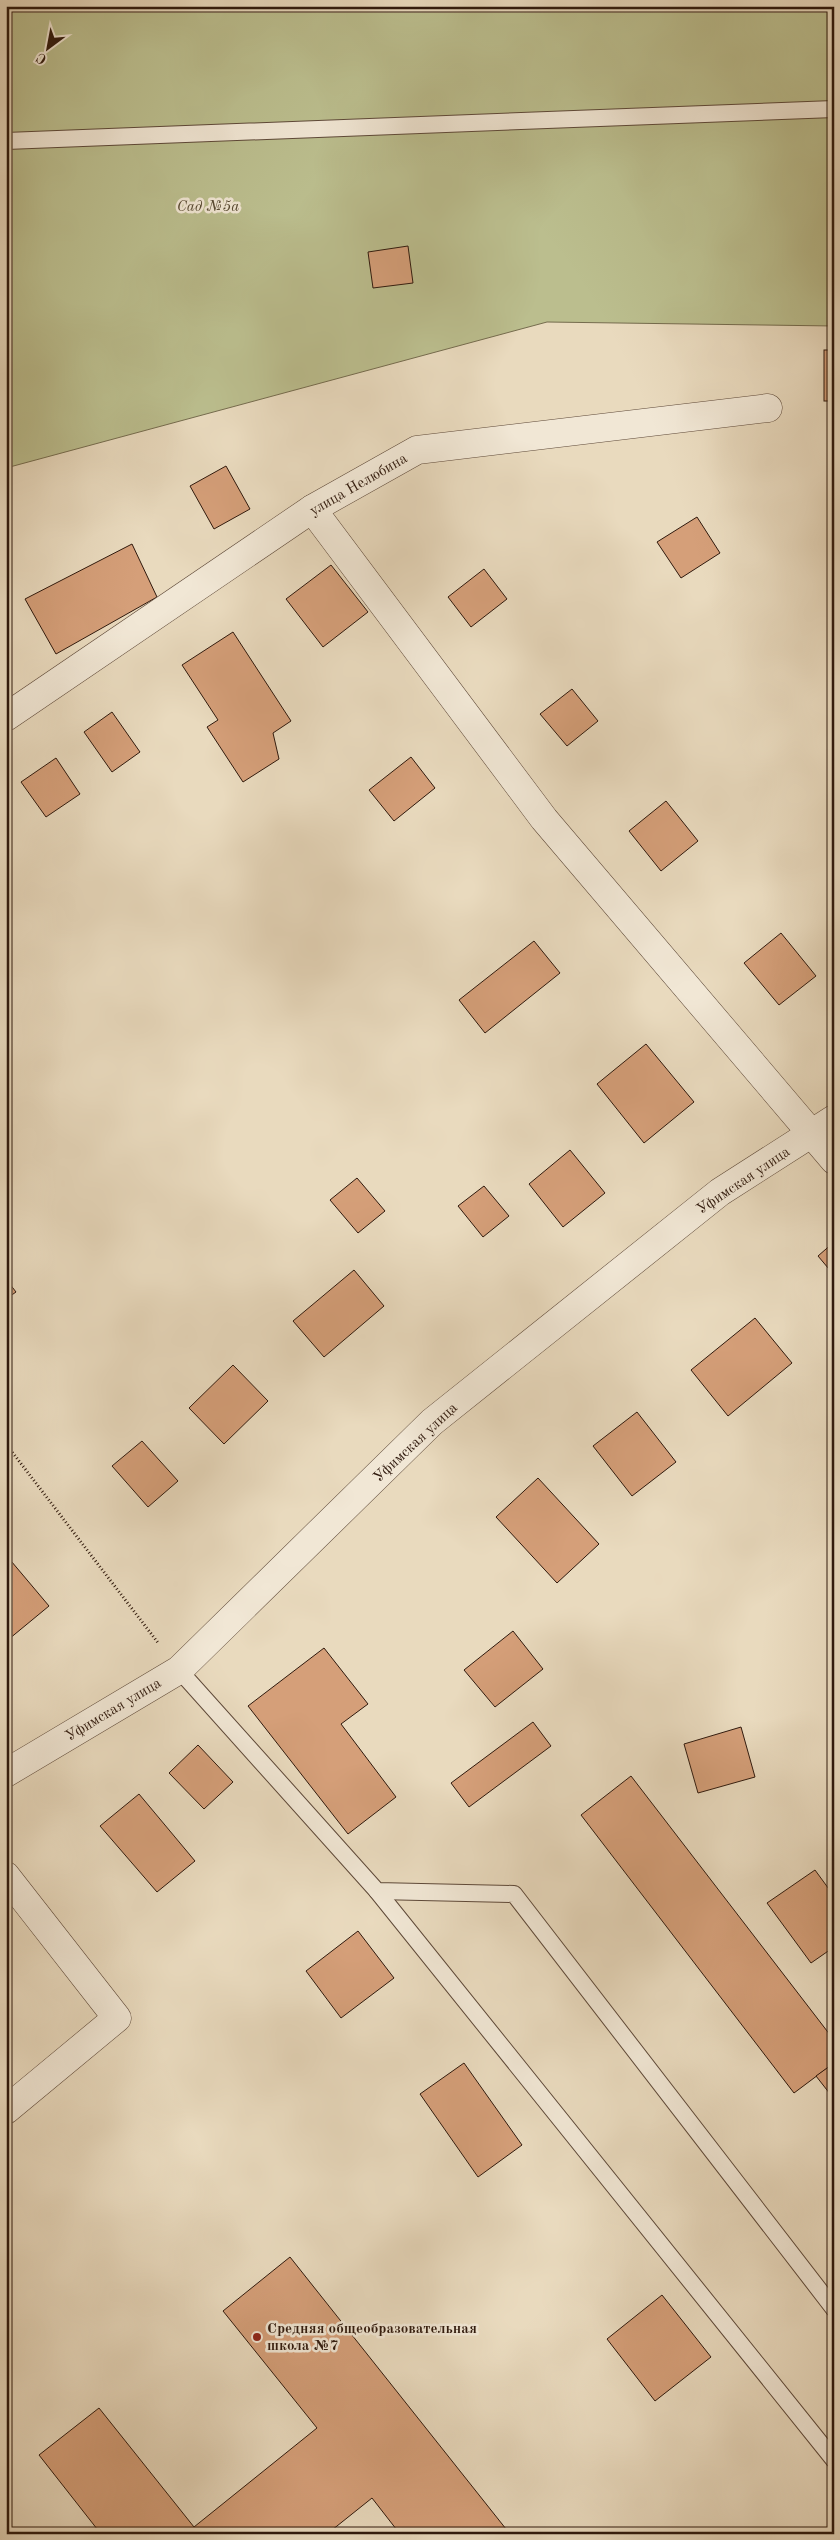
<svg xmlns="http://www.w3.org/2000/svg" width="840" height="2540" viewBox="0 0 840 2540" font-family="'Old Standard TT',serif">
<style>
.green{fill:#bbbe8e;stroke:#756c4e}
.building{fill:#d59f79;stroke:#2f190d}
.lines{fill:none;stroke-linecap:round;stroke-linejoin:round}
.service-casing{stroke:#5e4939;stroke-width:18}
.minor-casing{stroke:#5e4939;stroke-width:29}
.path{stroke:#2f190d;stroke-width:3;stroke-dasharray:1 2.5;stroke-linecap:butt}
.service{stroke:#f1e7d5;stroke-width:16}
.minor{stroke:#f1e7d5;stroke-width:28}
.poi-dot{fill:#8f2418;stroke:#f1e7d5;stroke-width:2}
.labels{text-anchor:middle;stroke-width:5;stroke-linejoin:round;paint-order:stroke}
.park-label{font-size:15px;font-style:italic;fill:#594b34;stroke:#f1e7d5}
.street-label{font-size:15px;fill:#2f190d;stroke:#f1e7d5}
.poi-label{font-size:15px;font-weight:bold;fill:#2f190d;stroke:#f1e7d5;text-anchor:start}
</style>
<rect width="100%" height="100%" fill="#e9dabe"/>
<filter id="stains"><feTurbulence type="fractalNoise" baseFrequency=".004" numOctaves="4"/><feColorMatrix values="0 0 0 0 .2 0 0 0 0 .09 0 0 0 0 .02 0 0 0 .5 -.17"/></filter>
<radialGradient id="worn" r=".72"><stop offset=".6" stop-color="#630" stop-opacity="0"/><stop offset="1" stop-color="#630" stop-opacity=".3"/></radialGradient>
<path class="green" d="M 6,6 L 834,6 L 834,326 L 547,322 L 6,468 Z"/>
<g class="building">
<path d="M 408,246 L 413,283 L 373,288 L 368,252 Z"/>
<rect x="824" y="350" width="10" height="51"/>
<path d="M 226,466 L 250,509 L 214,529 L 190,486 Z"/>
<path d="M 697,517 L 720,553 L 681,578 L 657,542 Z"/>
<path d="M 132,544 L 157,597 L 56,654 L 25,599 Z"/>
<path d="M 331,565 L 368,612 L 323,647 L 286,599 Z"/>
<path d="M 484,569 L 507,599 L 471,627 L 448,597 Z"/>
<path d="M 233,632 L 291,721 L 273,733 L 279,759 L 243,782 L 207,727 L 218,720 L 182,665 Z"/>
<path d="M 572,689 L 598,721 L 567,746 L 540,714 Z"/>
<path d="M 112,712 L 140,752 L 112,772 L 84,732 Z"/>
<path d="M 411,757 L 435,788 L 394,821 L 369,790 Z"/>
<path d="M 56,758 L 80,794 L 46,817 L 21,782 Z"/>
<path d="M 666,801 L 698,841 L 661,871 L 629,831 Z"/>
<path d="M 781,933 L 816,976 L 779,1005 L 744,963 Z"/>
<path d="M 534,941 L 560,973 L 485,1033 L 459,1000 Z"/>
<path d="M 646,1044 L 694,1102 L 644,1143 L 597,1084 Z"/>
<path d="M 570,1150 L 605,1193 L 563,1227 L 529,1184 Z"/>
<path d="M 357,1178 L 385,1211 L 358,1233 L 330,1200 Z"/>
<path d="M 484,1186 L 509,1216 L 483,1237 L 458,1206 Z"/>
<path d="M 834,1242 L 834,1275 L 818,1256 Z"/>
<path d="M 354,1270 L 384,1306 L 324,1357 L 293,1321 Z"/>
<path d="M 6,1279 L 16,1292 L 6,1299 Z"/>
<path d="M 755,1318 L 792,1363 L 728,1416 L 691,1370 Z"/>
<path d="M 233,1365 L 268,1401 L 224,1444 L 189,1408 Z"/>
<path d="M 637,1412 L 676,1462 L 632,1496 L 593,1446 Z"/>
<path d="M 142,1441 L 178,1481 L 148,1507 L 112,1466 Z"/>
<path d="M 538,1478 L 599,1544 L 557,1583 L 496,1517 Z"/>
<path d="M 6,1555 L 49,1606 L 9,1639 L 6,1636 Z"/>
<path d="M 513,1631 L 543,1669 L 495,1707 L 464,1670 Z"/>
<path d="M 324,1648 L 368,1704 L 341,1724 L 396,1797 L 348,1834 L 248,1706 Z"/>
<path d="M 533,1722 L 551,1746 L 469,1807 L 451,1783 Z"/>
<path d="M 741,1727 L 755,1777 L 698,1793 L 684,1744 Z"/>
<path d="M 198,1745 L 233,1782 L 204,1809 L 169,1773 Z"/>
<path d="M 631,1776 L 834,2040 L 834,2063 L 794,2093 L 581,1815 Z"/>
<path d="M 139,1794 L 195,1861 L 157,1892 L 100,1826 Z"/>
<path d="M 815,1870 L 834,1896 L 834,1947 L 811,1963 L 767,1903 Z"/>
<path d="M 358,1931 L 394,1978 L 341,2018 L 306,1971 Z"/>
<path d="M 464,2063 L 522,2145 L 478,2177 L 420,2094 Z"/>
<path d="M 834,2063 L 834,2099 L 816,2076 Z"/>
<path d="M 290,2257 L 510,2534 L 400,2534 L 372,2498 L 327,2534 L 101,2534 L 39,2455 L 99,2408 L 194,2527 L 317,2428 L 223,2311 Z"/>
<path d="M 662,2295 L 711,2357 L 655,2401 L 607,2339 Z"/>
</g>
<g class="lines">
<g class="service-casing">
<g id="service">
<path d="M 6,141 L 834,109"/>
<path d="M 179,1670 L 377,1891 L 514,1894 L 834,2309"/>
<path d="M 377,1891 L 834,2460"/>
</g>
</g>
<g class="minor-casing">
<g id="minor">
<path d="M 312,509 L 544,819 L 834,1160"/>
<path d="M 6,717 L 312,509 L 417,450 L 768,408"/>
<path d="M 6,1773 L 179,1670 L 432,1422 L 720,1192 L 834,1119"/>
<path d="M 6,1876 L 117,2018 L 6,2110"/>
</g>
</g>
<path class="path" d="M 6,1444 L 159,1644"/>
<use href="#service" class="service"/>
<use href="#minor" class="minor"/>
</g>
<circle class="poi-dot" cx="257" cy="2337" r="5"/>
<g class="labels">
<g class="park-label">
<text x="208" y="211">Сад №5а</text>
</g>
<g class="street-label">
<text transform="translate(358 484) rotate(-30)" y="5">улица Нелюбина</text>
<text transform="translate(743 1180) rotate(-34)" y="5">Уфимская улица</text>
<text transform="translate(415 1442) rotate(-43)" y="5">Уфимская улица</text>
<text transform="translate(113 1709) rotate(-31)" y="5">Уфимская улица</text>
</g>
<g class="poi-label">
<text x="267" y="2333">Средняя общеобразовательная<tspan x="267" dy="17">школа №7</tspan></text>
</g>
</g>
<rect width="840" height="2540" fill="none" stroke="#e9dabe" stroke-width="25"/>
<rect x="8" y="8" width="825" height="2525" fill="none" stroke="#2f190d" stroke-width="2.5"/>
<rect x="12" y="12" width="815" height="2515" fill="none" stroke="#2f190d"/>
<g transform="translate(48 48) rotate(212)" stroke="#f1e7d5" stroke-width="4" paint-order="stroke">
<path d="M0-4L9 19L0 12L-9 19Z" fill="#2f190d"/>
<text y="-8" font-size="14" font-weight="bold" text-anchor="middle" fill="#2f190d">С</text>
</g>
<rect width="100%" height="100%" filter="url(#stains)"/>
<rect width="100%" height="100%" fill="url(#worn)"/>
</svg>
